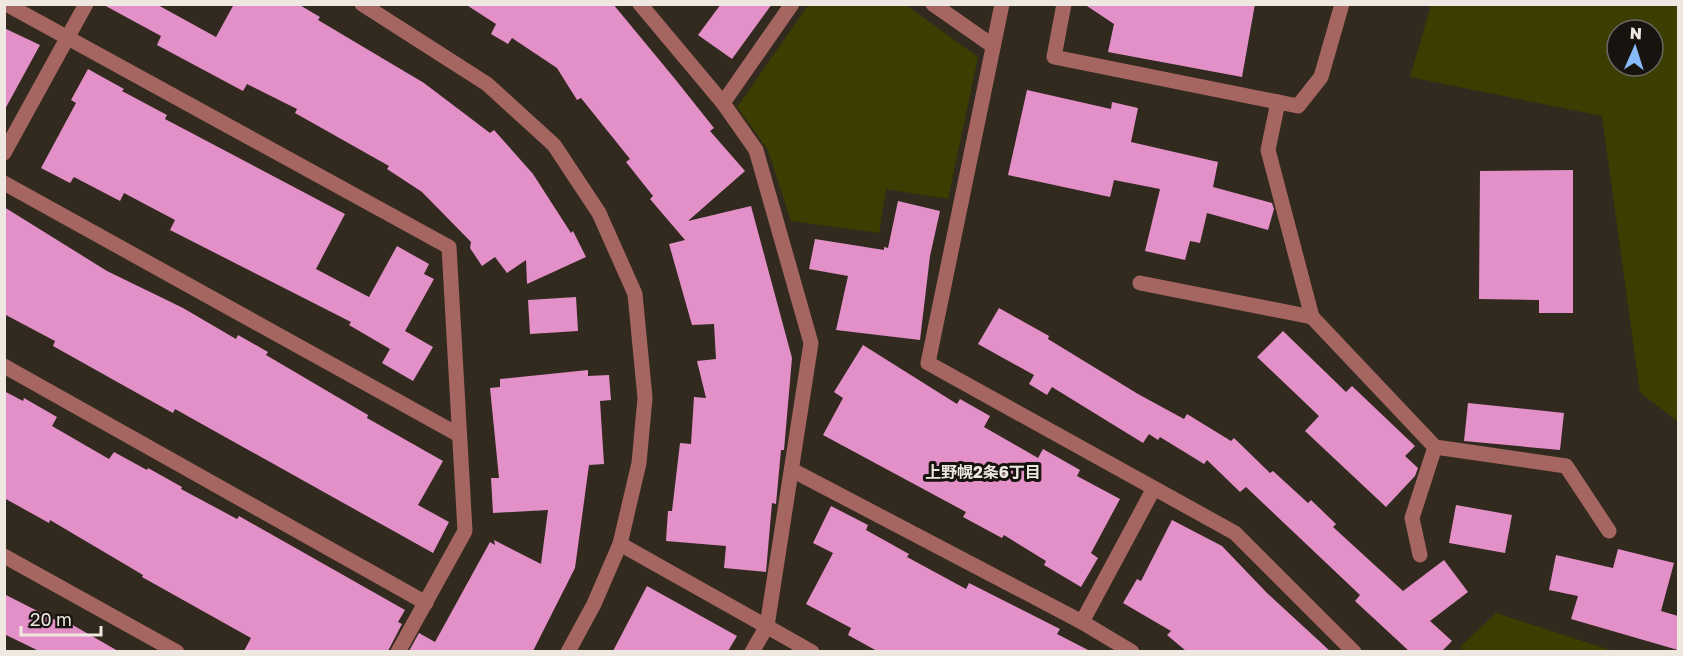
<svg xmlns="http://www.w3.org/2000/svg" width="1683" height="656" viewBox="0 0 1683 656" font-family="'Golos Text','Noto Sans JP',sans-serif">
<style>
.green{fill:#3b3e00;fill-rule:evenodd}
.building{fill:#e390c9}
.lines{fill:none;stroke-linecap:round;stroke-linejoin:round}
.minor{stroke:#a56661;stroke-width:15}
.labels{text-anchor:middle;stroke-width:6;stroke-linejoin:round;paint-order:stroke}
.neighbourhood-label{font-size:16px;font-weight:bold;fill:#eee8e1;stroke:#17130e}
</style>
<rect width="100%" height="100%" fill="#322a1e"/>
<g class="green">
<path d="M 809,4 L 906,5 L 978,57 L 948,199 L 886,189 L 879,233 L 791,221 L 768,150 L 737,107 Z"/>
<path d="M 1431,5 L 1678,5 L 1678,422 L 1640,392 L 1602,116 L 1410,77 ZM 1617,30 L 1653,30 L 1653,66 L 1617,66 Z"/>
<path d="M 1496,613 L 1613,651 L 1465,651 L 1460,647 Z"/>
</g>
<g class="building">
<path d="M 102,4 L 156,4 L 216,37 L 234,4 L 298,4 L 320,17 L 318,20 L 424,83 L 490,133 L 494,130 L 533,174 L 571,233 L 573,231 L 586,257 L 527,284 L 526,260 L 507,273 L 495,257 L 482,266 L 470,248 L 471,242 L 422,192 L 387,169 L 389,166 L 295,113 L 297,109 L 247,84 L 243,91 L 157,45 L 161,36 Z"/>
<path d="M 465,4 L 613,4 L 675,79 L 714,128 L 710,131 L 745,171 L 688,221 L 751,206 L 792,358 L 784,450 L 781,450 L 776,504 L 772,503 L 766,572 L 724,568 L 726,546 L 666,541 L 668,511 L 672,511 L 680,443 L 691,444 L 694,397 L 706,398 L 697,361 L 716,359 L 714,324 L 692,325 L 669,244 L 685,240 L 650,199 L 653,196 L 626,162 L 630,159 L 581,98 L 577,100 L 557,68 L 512,38 L 508,44 L 491,34 L 496,24 Z"/>
<path d="M 721,4 L 772,4 L 732,59 L 698,35 Z"/>
<path d="M 1084,4 L 1255,4 L 1242,77 L 1108,52 L 1114,24 Z"/>
<path d="M 4,28 L 40,45 L 4,111 Z"/>
<path d="M 88,69 L 124,89 L 122,91 L 167,115 L 165,119 L 345,214 L 316,269 L 369,297 L 397,246 L 429,264 L 424,274 L 434,279 L 405,331 L 433,347 L 413,381 L 382,363 L 390,349 L 349,325 L 351,322 L 170,230 L 175,220 L 124,193 L 120,201 L 74,177 L 70,183 L 41,168 L 76,103 L 71,100 Z"/>
<path d="M 1027,90 L 1111,109 L 1112,102 L 1138,108 L 1131,142 L 1218,162 L 1213,187 L 1272,203 L 1274,209 L 1268,230 L 1207,213 L 1200,243 L 1190,241 L 1185,260 L 1145,251 L 1160,189 L 1114,180 L 1110,197 L 1008,175 Z"/>
<path d="M 1573,170 L 1573,313 L 1539,313 L 1539,300 L 1479,299 L 1480,171 Z"/>
<path d="M 898,201 L 940,211 L 930,256 L 920,340 L 836,330 L 848,276 L 809,269 L 815,239 L 884,250 L 884,247 L 888,248 Z"/>
<path d="M 4,207 L 107,271 L 183,308 L 236,339 L 238,335 L 268,352 L 266,355 L 368,415 L 367,418 L 443,461 L 418,505 L 449,522 L 433,553 L 175,409 L 173,413 L 137,393 L 53,346 L 55,341 L 4,314 Z"/>
<path d="M 576,297 L 578,331 L 530,334 L 528,300 Z"/>
<path d="M 999,308 L 1049,336 L 1048,339 L 1138,394 L 1184,419 L 1187,414 L 1231,441 L 1234,438 L 1270,473 L 1273,471 L 1308,503 L 1311,500 L 1336,524 L 1333,527 L 1403,591 L 1444,560 L 1468,592 L 1430,621 L 1452,641 L 1442,651 L 1409,651 L 1355,601 L 1360,595 L 1246,487 L 1240,492 L 1207,460 L 1204,464 L 1160,437 L 1158,440 L 1149,434 L 1143,443 L 1052,387 L 1047,395 L 1029,384 L 1034,375 L 978,344 Z"/>
<path d="M 1283,331 L 1346,392 L 1352,386 L 1415,446 L 1405,456 L 1418,468 L 1415,476 L 1386,507 L 1305,431 L 1319,416 L 1257,357 Z"/>
<path d="M 863,345 L 957,404 L 960,399 L 990,416 L 984,427 L 1038,458 L 1043,449 L 1080,470 L 1077,476 L 1120,499 L 1091,553 L 1098,558 L 1081,587 L 1044,565 L 1046,561 L 1004,535 L 1002,538 L 963,517 L 966,512 L 823,435 L 843,398 L 834,392 Z"/>
<path d="M 588,370 L 588,376 L 609,375 L 611,400 L 600,401 L 604,464 L 589,465 L 575,568 L 533,651 L 409,651 L 419,633 L 435,642 L 490,542 L 495,545 L 494,540 L 541,564 L 548,510 L 493,513 L 491,478 L 499,478 L 490,388 L 500,387 L 500,379 Z"/>
<path d="M 4,391 L 23,401 L 24,398 L 57,417 L 52,426 L 109,459 L 114,452 L 147,470 L 148,468 L 182,487 L 181,489 L 237,519 L 239,516 L 405,610 L 398,622 L 402,624 L 388,651 L 244,651 L 251,638 L 142,577 L 143,575 L 50,520 L 49,523 L 4,498 Z"/>
<path d="M 1468,403 L 1564,413 L 1560,450 L 1464,441 Z"/>
<path d="M 1456,505 L 1512,515 L 1505,553 L 1449,543 Z"/>
<path d="M 831,506 L 868,525 L 866,530 L 909,554 L 907,557 L 966,589 L 969,583 L 1060,629 L 1057,634 L 1090,651 L 877,651 L 848,635 L 851,628 L 806,604 L 833,553 L 813,543 Z"/>
<path d="M 1172,520 L 1222,546 L 1267,593 L 1330,651 L 1186,651 L 1167,635 L 1171,631 L 1123,603 L 1137,579 L 1141,581 Z"/>
<path d="M 1618,549 L 1674,563 L 1661,611 L 1678,616 L 1678,650 L 1571,619 L 1578,596 L 1549,590 L 1556,555 L 1613,568 Z"/>
<path d="M 647,586 L 737,636 L 728,651 L 613,651 Z"/>
<path d="M 4,594 L 69,627 L 71,624 L 118,651 L 39,651 L 4,634 Z"/>
</g>
<g class="lines">
<g class="minor">
<path d="M 6,4 L 449,247 L 465,531 L 398,652"/>
<path d="M 362,4 L 487,84 L 554,145 L 599,213 L 635,294 L 645,398 L 639,463 L 620,544 L 594,604 L 568,652"/>
<path d="M 640,4 L 723,103 L 756,150 L 811,343 L 767,626 L 752,652"/>
<path d="M 933,4 L 993,46"/>
<path d="M 1002,4 L 928,363 L 1235,533 L 1354,652"/>
<path d="M 1064,4 L 1054,57 L 1298,106 L 1321,77 L 1342,4"/>
<path d="M 1278,102 L 1268,150 L 1312,317 L 1435,447 L 1412,518 L 1420,555"/>
<path d="M 723,103 L 792,4"/>
<path d="M 4,153 L 86,4"/>
<path d="M 4,183 L 459,435"/>
<path d="M 1140,283 L 1312,317"/>
<path d="M 4,366 L 426,603"/>
<path d="M 1435,447 L 1566,466 L 1609,531"/>
<path d="M 792,470 L 1082,622 L 1132,652"/>
<path d="M 620,544 L 812,652"/>
<path d="M 4,556 L 177,652"/>
<path d="M 1082,622 L 1153,490"/>
</g>
</g>
<g class="labels">
<g class="neighbourhood-label">
<text x="983" y="478">上野幌2条6丁目</text>
</g>
</g>
<rect width="1683" height="656" fill="none" stroke="#eee8e1" stroke-width="12"/>
<g transform="translate(1635 48) rotate(3)"><circle r="28" fill="#17130e" stroke="#6d6862" stroke-width="1.5"/>
<path d="M0-4.5L10 22L0 15L-10 22Z" fill="#88bafc"/>
<text y="-9" font-size="16" font-weight="bold" text-anchor="middle" fill="#eee8e1">N</text>
</g>
<path d="M21 626v9h80v-9" fill="none" stroke="#eee8e1" stroke-width="3"/>
<text x="30" y="626" font-size="18" fill="#eee8e1" stroke="#17130e" stroke-width="4.5" paint-order="stroke">20 m</text>
</svg>
